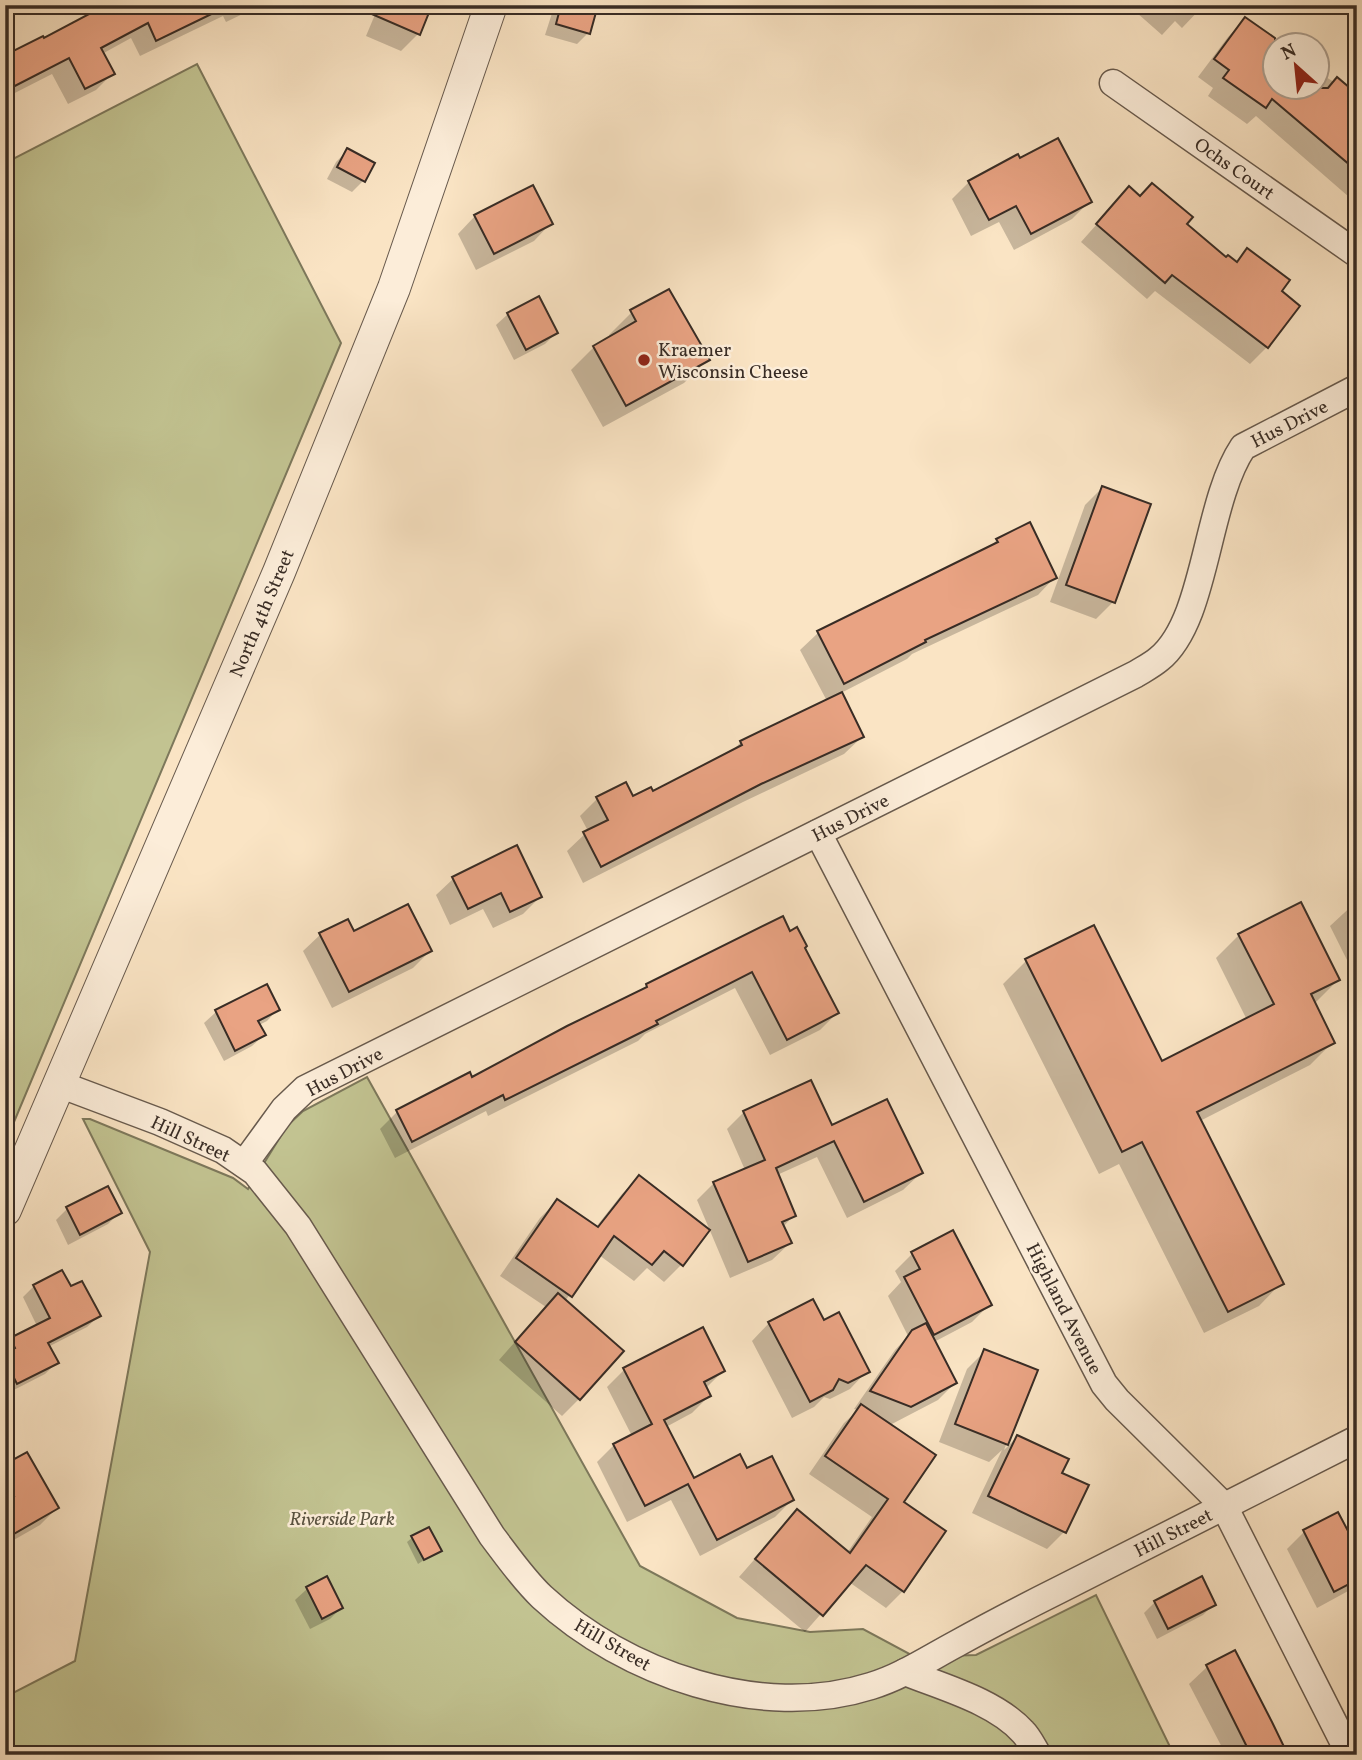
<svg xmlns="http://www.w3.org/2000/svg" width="1362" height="1760" viewBox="0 0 1362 1760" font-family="Vollkorn,serif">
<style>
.green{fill:#c2c391;stroke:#7d785b;stroke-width:2}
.shadow{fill:#0003}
.building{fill:#e9a383;stroke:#382c25;stroke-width:2}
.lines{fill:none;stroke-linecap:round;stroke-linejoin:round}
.minor-casing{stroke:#685a4d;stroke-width:29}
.tertiary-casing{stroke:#685a4d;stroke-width:34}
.minor{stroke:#fcedd9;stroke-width:26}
.tertiary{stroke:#fcedd9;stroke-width:32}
.poi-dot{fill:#8f2418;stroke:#fcedd9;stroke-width:2.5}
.labels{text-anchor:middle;stroke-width:5;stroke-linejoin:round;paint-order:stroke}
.street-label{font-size:19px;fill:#382c25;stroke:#fcedd9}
.poi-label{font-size:19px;fill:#382c25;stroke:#fcedd9;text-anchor:start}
.park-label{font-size:19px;font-style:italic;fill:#5a5240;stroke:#fcedd9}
</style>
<rect width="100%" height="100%" fill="#fae4c4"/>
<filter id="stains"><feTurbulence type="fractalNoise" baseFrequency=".00286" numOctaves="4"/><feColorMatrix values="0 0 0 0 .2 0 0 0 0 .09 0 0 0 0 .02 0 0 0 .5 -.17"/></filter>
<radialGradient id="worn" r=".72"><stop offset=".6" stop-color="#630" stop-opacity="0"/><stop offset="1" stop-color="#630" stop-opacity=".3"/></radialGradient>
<g class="green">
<path d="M 197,64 L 341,343 L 6,1141 L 5,163 Z"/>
<path d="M 367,1077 L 640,1566 L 737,1618 L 810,1632 L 863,1629 L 915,1657 L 976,1655 L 1096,1595 L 1174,1755 L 16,1755 L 5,1732 L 5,1697 L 75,1661 L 150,1252 L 83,1119 L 90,1119 L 233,1178 L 248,1189 L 287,1126 L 303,1111 Z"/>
</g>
<g class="shadow">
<path d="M 108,5 L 256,5 L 251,10 L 226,22 L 223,16 L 140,56 L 131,38 L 102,54 L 113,73 L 96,90 L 68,104 L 52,74 L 5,98 L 5,57 L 43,41 Z"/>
<path d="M 379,5 L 418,34 L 401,51 L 366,36 Z"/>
<path d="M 552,5 L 597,5 L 588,33 L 577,44 L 545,35 L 554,7 Z"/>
<path d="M 1128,5 L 1204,5 L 1182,28 L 1175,21 L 1162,35 Z"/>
<path d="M 1245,19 L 1281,46 L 1274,46 L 1274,88 L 1316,88 L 1316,71 L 1357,96 L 1357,189 L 1349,197 L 1256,116 L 1247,124 L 1208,96 L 1213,88 L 1198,77 L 1228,37 Z"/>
<path d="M 347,151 L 372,164 L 363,181 L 352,192 L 327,179 L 336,162 Z"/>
<path d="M 969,182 L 1089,202 L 1072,219 L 1014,250 L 999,222 L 971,236 L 952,199 Z"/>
<path d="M 1129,188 L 1139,198 L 1184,224 L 1226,259 L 1235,263 L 1247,250 L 1279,292 L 1267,347 L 1250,364 L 1155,291 L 1147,299 L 1081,242 Z"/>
<path d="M 475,216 L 551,223 L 534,241 L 476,270 L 458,234 Z"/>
<path d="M 632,312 L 707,360 L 684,383 L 603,427 L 571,370 L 594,347 L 610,338 L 609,335 Z"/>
<path d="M 508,314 L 556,333 L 545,344 L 514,360 L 496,325 Z"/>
<path d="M 1102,488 L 1113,602 L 1096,619 L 1050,602 L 1085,505 Z"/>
<path d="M 997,540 L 1055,577 L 1038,595 L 912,654 L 907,659 L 841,693 L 862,737 L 844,754 L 743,802 L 583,883 L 567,851 L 588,831 L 580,816 L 597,799 L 632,798 L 652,793 L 730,753 L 741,742 L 827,701 L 800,650 L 818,633 L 989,548 Z"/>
<path d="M 454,878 L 540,897 L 523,914 L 493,928 L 483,909 L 450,925 L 436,895 Z"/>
<path d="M 1357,901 L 1357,980 L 1330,926 Z"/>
<path d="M 1093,927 L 1161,1063 L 1247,1020 L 1216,958 L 1239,935 L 1338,980 L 1315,1003 L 1333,1042 L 1310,1065 L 1200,1121 L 1281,1283 L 1259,1306 L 1204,1333 L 1119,1164 L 1099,1174 L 1003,984 L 1026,961 Z"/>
<path d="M 353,933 L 430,951 L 413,968 L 332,1008 L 303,951 L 321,934 Z"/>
<path d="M 789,933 L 803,948 L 837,1013 L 820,1030 L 770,1055 L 735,988 L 645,1034 L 638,1041 L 488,1116 L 486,1111 L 395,1158 L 380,1129 L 397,1112 L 472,1079 L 642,991 L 647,986 Z"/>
<path d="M 266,986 L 278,1009 L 267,1021 L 259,1025 L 264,1035 L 252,1046 L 224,1061 L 204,1023 L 216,1012 Z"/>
<path d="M 744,1112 L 831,1128 L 921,1173 L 903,1190 L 847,1218 L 817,1157 L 777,1175 L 794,1215 L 783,1227 L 790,1243 L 772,1260 L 730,1278 L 697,1200 L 714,1183 L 745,1170 L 727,1129 Z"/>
<path d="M 639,1177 L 682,1264 L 664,1282 L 647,1268 L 634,1281 L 599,1255 L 565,1301 L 579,1399 L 562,1416 L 499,1360 L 546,1307 L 500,1276 L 540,1218 L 557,1201 L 596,1227 L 622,1194 Z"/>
<path d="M 107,1188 L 119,1213 L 108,1224 L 68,1245 L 56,1220 L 67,1209 Z"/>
<path d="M 912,1254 L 989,1305 L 972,1322 L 934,1342 L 955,1383 L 938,1400 L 890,1425 L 902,1502 L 903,1591 L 886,1608 L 849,1582 L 805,1632 L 739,1577 L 797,1511 L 847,1553 L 872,1517 L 809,1474 L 844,1423 L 858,1410 L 854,1409 L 895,1350 L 908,1336 L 888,1296 L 901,1282 L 895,1271 Z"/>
<path d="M 34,1286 L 70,1289 L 99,1316 L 87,1327 L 48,1347 L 56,1363 L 45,1374 L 6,1394 L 5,1345 L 11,1340 L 37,1326 L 23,1297 Z"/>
<path d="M 823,1322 L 867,1371 L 850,1389 L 830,1399 L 824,1397 L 814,1407 L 792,1418 L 752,1341 L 769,1323 Z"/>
<path d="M 985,1351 L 1036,1371 L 1004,1450 L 1017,1437 L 1060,1474 L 1065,1531 L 1047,1549 L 972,1513 L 1002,1450 L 989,1462 L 939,1442 L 967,1369 Z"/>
<path d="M 625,1369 L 723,1371 L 705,1389 L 709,1396 L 692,1413 L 666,1427 L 693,1480 L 747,1470 L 792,1500 L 775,1517 L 700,1556 L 671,1500 L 627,1522 L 597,1462 L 614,1445 L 632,1436 L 607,1387 Z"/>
<path d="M 5,1466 L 57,1508 L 40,1525 L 5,1545 Z"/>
<path d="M 1304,1532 L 1357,1552 L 1357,1584 L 1350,1590 L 1317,1608 L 1287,1549 Z"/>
<path d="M 413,1537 L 439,1550 L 418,1564 L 407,1542 Z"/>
<path d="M 326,1579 L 341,1608 L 330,1619 L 310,1629 L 295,1600 L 307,1589 Z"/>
<path d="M 1155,1602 L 1214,1604 L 1203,1615 L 1157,1639 L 1144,1613 Z"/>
<path d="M 1235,1652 L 1286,1755 L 1226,1755 L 1189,1684 L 1207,1667 Z"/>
</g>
<g class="building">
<path d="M 106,5 L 230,5 L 156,41 L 148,23 L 101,48 L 115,74 L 85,89 L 69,58 L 5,91 L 5,55 L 43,36 L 44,38 Z"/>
<path d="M 351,5 L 432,5 L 420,35 Z"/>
<path d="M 561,5 L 598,5 L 590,34 L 556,24 Z"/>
<path d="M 1245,17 L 1275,38 L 1275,88 L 1328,88 L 1337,77 L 1357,94 L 1357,171 L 1272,99 L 1266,108 L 1223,78 L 1229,70 L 1214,59 Z"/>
<path d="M 1058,138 L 1092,202 L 1031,234 L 1016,206 L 989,220 L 968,181 L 1018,154 L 1020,158 Z"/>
<path d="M 347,148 L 375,163 L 365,182 L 337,167 Z"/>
<path d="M 1152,183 L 1193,217 L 1187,224 L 1226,257 L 1228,255 L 1237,262 L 1247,248 L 1290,280 L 1282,291 L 1300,306 L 1268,348 L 1172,275 L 1165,283 L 1096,224 L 1129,186 L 1140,196 Z"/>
<path d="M 533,185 L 553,224 L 494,254 L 474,215 Z"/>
<path d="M 669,289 L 710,360 L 626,406 L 593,346 L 636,321 L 630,310 Z"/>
<path d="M 539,296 L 558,333 L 526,350 L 507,313 Z"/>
<path d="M 1102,486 L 1151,504 L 1115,603 L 1066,585 Z"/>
<path d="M 1030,522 L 1057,578 L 925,640 L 926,642 L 844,684 L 817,631 L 998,542 L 996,539 Z"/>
<path d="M 842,692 L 864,737 L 761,784 L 601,867 L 583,832 L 608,820 L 596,797 L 626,782 L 633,796 L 651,787 L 653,791 L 742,745 L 740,741 Z"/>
<path d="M 517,845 L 542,897 L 510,912 L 501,893 L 468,909 L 452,877 Z"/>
<path d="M 1301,902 L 1340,980 L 1311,994 L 1335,1043 L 1197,1112 L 1284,1284 L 1228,1312 L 1142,1142 L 1122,1152 L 1025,959 L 1094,925 L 1162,1061 L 1274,1004 L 1238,934 Z"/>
<path d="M 408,904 L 432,951 L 349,992 L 319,933 L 348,919 L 354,931 Z"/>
<path d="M 783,916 L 790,931 L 797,927 L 807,946 L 805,948 L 839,1013 L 787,1040 L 752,972 L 656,1021 L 658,1024 L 505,1100 L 503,1095 L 412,1142 L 396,1110 L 470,1072 L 472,1077 L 567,1026 L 647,987 L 646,984 Z"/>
<path d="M 267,984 L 280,1010 L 258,1021 L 266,1035 L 235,1051 L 215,1010 Z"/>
<path d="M 811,1080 L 832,1125 L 887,1099 L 923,1173 L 864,1202 L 834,1141 L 776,1168 L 796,1216 L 782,1222 L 792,1243 L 748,1262 L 713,1182 L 765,1160 L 743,1111 Z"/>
<path d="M 639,1175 L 710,1230 L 683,1266 L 664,1251 L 652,1265 L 614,1236 L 572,1297 L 516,1258 L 557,1199 L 598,1227 Z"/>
<path d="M 108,1186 L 122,1213 L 80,1235 L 66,1207 Z"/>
<path d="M 953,1230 L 992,1305 L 934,1335 L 904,1277 L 920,1269 L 911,1252 Z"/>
<path d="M 62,1270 L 71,1286 L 82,1281 L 101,1316 L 48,1343 L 59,1363 L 17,1384 L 5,1360 L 5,1353 L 15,1348 L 10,1338 L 50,1318 L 33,1285 Z"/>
<path d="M 558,1293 L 624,1351 L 580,1400 L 515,1342 Z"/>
<path d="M 813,1299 L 824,1320 L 839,1312 L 870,1372 L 848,1383 L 839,1379 L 833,1390 L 810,1402 L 768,1322 Z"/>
<path d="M 926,1323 L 957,1383 L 911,1407 L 870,1391 L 912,1330 Z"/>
<path d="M 703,1327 L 725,1371 L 704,1382 L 711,1396 L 664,1420 L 694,1478 L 740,1454 L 747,1468 L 772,1456 L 794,1500 L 717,1540 L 688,1484 L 645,1506 L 613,1444 L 652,1424 L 623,1368 Z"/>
<path d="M 984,1349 L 1038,1370 L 1008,1445 L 955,1424 Z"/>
<path d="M 861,1404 L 936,1455 L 904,1502 L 946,1531 L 904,1592 L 866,1565 L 823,1616 L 755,1559 L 797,1509 L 850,1553 L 888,1499 L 825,1456 Z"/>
<path d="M 1017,1435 L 1069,1459 L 1062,1473 L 1089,1485 L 1066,1533 L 988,1496 Z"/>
<path d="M 27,1452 L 59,1508 L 5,1539 L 5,1500 L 14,1496 L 5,1481 L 5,1464 Z"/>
<path d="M 1338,1512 L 1357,1548 L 1357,1580 L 1334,1592 L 1303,1530 Z"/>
<path d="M 429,1527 L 442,1551 L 424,1560 L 411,1536 Z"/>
<path d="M 327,1576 L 343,1608 L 322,1619 L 306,1587 Z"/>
<path d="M 1202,1576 L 1216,1605 L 1168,1629 L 1154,1601 Z"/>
<path d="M 1235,1650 L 1272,1722 L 1288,1755 L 1251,1755 L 1206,1665 Z"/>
</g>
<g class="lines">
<g class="minor-casing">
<g id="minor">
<path d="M 1113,83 L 1357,254"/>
<path d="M 818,833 L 1104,1384 L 1117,1400 L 1224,1506 L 1350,1755"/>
<path d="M 59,1084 L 160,1122 L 223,1150 L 255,1172 L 298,1226 L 492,1536 C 508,1557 523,1579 542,1597 C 625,1674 761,1721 871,1686 C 901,1677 928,1659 956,1644 C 990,1625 1025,1607 1059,1590 C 1158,1540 1257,1489 1357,1439"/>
<path d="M 244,1164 L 284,1109 L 305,1089 L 1136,674 C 1144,669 1152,665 1159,659 C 1207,620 1205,504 1243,447 L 1357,388"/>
<path d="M 905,1672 C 942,1687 995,1701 1023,1732 C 1029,1738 1033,1747 1038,1755"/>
</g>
</g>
<g class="tertiary-casing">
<path id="tertiary" d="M 5,1210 L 279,572 L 394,288 L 491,5"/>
</g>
<use href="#minor" class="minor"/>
<use href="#tertiary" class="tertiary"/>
</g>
<circle class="poi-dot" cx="644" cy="360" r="7"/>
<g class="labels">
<g class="street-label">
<text transform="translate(1235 168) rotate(35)" y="7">Ochs Court</text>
<text transform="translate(1289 423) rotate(-27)" y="7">Hus Drive</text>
<text transform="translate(261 613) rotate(-67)" y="7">North 4th Street</text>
<text transform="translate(850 817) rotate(-27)" y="7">Hus Drive</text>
<text transform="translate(344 1071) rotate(-28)" y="7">Hus Drive</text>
<text transform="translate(191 1138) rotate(25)" y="7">Hill Street</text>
<text transform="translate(1065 1308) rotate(63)" y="7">Highland Avenue</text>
<text transform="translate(1173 1532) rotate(-27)" y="7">Hill Street</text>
<text transform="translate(613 1644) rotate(30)" y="7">Hill Street</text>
</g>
<g class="poi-label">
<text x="658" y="356">Kraemer<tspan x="658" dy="22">Wisconsin Cheese</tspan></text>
</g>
<g class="park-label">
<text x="342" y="1525">Riverside Park</text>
</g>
</g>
<rect width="1362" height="1760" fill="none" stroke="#fae4c4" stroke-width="28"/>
<rect x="7" y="7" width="1348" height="1746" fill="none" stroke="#382c25" stroke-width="3.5"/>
<rect x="14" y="14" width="1334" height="1732" fill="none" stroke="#382c25" stroke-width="2"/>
<g transform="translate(1296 66) rotate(333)"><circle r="33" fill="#fcedd9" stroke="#aea091" stroke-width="2"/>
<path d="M0-5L12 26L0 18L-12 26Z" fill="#8f2418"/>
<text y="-10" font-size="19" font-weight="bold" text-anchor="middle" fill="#382c25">N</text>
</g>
<rect width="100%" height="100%" filter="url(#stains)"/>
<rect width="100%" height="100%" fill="url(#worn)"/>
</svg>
